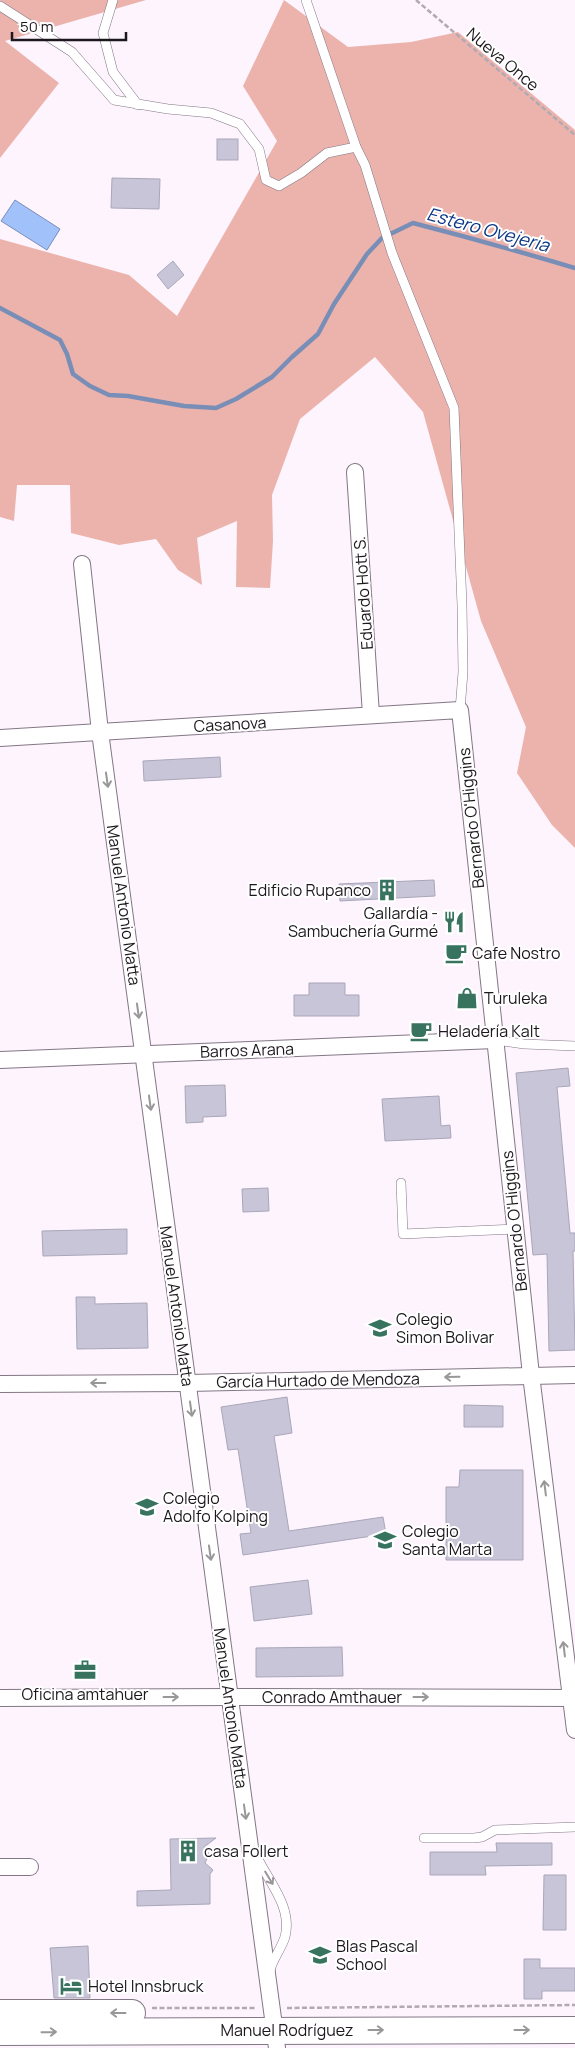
<svg xmlns="http://www.w3.org/2000/svg" width="575" height="2048" viewBox="0 0 575 2048" font-family="Manrope,sans-serif">
<style>
.green{fill:#ecb3ad}
.water{fill:#a1c1fa;stroke:#798eb7}
.lines{fill:none;stroke-linecap:round;stroke-linejoin:round}
.stream{stroke:#798eb7;stroke-width:4.5}
.building{fill:#c8c5d8;stroke:#a9a6b9}
.lane-casing{stroke:#837685;stroke-width:10}
.street-casing{stroke:#837685;stroke-width:18}
.primary-casing{stroke:#837685;stroke-width:28}
.path{stroke:#b1aab2;stroke-width:2.5;stroke-dasharray:5 2.5;stroke-linecap:butt}
.lane{stroke:#fff;stroke-width:9}
.street{stroke:#fff;stroke-width:16}
.primary{stroke:#fff;stroke-width:26}
.oneway{stroke:#999799}
.labels{text-anchor:middle;stroke-width:4;stroke-linejoin:round;paint-order:stroke}
.street-label{font-size:16px;fill:#1c171c;stroke:#fff}
.poi-label{font-size:16px;fill:#1c171c;stroke:#fff;text-anchor:start}
.water-label{font-size:18px;font-style:italic;fill:#0c3887;stroke:#fff}
</style>
<rect width="100%" height="100%" fill="#fdf4fe"/>
<g class="green">
<path d="M 0,0 L 146,0 L 5,41 L 59,83 L 0,158 Z"/>
<path d="M 284,0 L 348,47 L 411,42 L 458,32 L 575,130 L 575,848 L 552,825 L 517,773 L 526,727 L 481,621 L 423,412 L 375,357 L 300,419 L 272,495 L 273,541 L 270,588 L 236,587 L 237,521 L 197,538 L 202,585 L 178,570 L 156,539 L 119,545 L 71,533 L 70,485 L 17,485 L 14,521 L 0,517 L 0,239 L 129,275 L 177,316 L 277,141 L 243,86 Z"/>
</g>
<path class="water" d="M 15,200 L 60,229 L 47,250 L 1,221 Z"/>
<g class="lines">
<path class="stream" d="M 0,308 L 60,340 L 67,354 L 73,374 L 90,386 L 109,395 L 128,396 L 184,406 L 216,408 L 236,399 L 272,377 L 292,357 L 318,334 L 334,304 L 367,254 L 382,238 L 413,223 C 467,237 521,252 575,268"/>
</g>
<g class="building">
<rect x="217" y="139" width="21" height="21"/>
<path d="M 112,178 L 160,179 L 159,209 L 111,208 Z"/>
<path d="M 173,261 L 184,275 L 168,289 L 157,275 Z"/>
<path d="M 220,757 L 221,777 L 144,781 L 143,761 Z"/>
<path d="M 434,880 L 435,896 L 340,901 L 339,884 Z"/>
<path d="M 309,983 L 345,983 L 345,995 L 359,995 L 359,1016 L 294,1016 L 294,995 L 309,995 Z"/>
<path d="M 568,1068 L 570,1086 L 557,1087 L 570,1233 L 575,1233 L 575,1251 L 573,1251 L 575,1350 L 549,1351 L 547,1254 L 533,1255 L 516,1073 Z"/>
<path d="M 225,1085 L 226,1116 L 203,1117 L 203,1122 L 186,1123 L 185,1086 Z"/>
<path d="M 439,1096 L 441,1126 L 450,1125 L 451,1138 L 385,1141 L 382,1099 Z"/>
<path d="M 268,1188 L 269,1211 L 243,1212 L 242,1189 Z"/>
<path d="M 127,1229 L 127,1254 L 43,1256 L 42,1231 Z"/>
<path d="M 76,1297 L 95,1297 L 95,1304 L 147,1303 L 148,1348 L 77,1349 Z"/>
<path d="M 287,1397 L 292,1433 L 274,1436 L 289,1531 L 383,1517 L 386,1534 L 243,1555 L 240,1534 L 251,1533 L 238,1449 L 228,1450 L 221,1407 Z"/>
<path d="M 464,1405 L 503,1406 L 503,1427 L 464,1427 Z"/>
<path d="M 460,1470 L 523,1470 L 523,1560 L 446,1560 L 446,1487 L 459,1487 Z"/>
<path d="M 308,1580 L 312,1614 L 254,1621 L 250,1587 Z"/>
<path d="M 342,1647 L 343,1676 L 256,1677 L 256,1648 Z"/>
<path d="M 216,1838 L 204,1847 L 209,1854 L 205,1863 L 213,1870 L 210,1874 L 210,1904 L 137,1906 L 137,1891 L 171,1890 L 170,1839 Z"/>
<path d="M 496,1843 L 552,1843 L 552,1865 L 485,1866 L 486,1875 L 430,1875 L 430,1852 L 497,1852 Z"/>
<path d="M 544,1875 L 566,1875 L 566,1930 L 543,1930 Z"/>
<path d="M 88,1946 L 90,1998 L 54,1998 L 50,1948 Z"/>
<path d="M 524,1959 L 540,1959 L 540,1968 L 575,1968 L 575,1991 L 542,1991 L 542,1999 L 524,1999 Z"/>
</g>
<g class="lines">
<g class="lane-casing">
<g id="lane">
<path d="M 113,0 L 103,33 L 113,72 L 138,105"/>
<path d="M 306,0 L 356,147 L 365,165 L 392,253 L 454,408 L 462,605 L 463,672 L 460,710"/>
<path d="M 0,6 L 72,52 L 114,100 L 168,109 L 211,113 L 240,124 L 259,149 L 266,180 L 279,186 L 301,173 L 327,153 L 356,147"/>
<path d="M 495,1040 L 524,1044 L 575,1046"/>
<path d="M 401,1183 L 403,1234 L 515,1229"/>
<path d="M 424,1838 L 474,1838 L 482,1837 L 495,1830 L 575,1827"/>
<path d="M 255,1853 C 267,1880 293,1906 285,1937 C 281,1949 273,1959 270,1970"/>
</g>
</g>
<g class="street-casing">
<g id="street">
<path d="M 355,472 L 371,715"/>
<path d="M 82,564 L 100,732 L 277,2048"/>
<path d="M 0,738 L 460,710 L 531,1375 L 575,1730"/>
<path d="M 0,1060 L 495,1040"/>
<path d="M 0,1384 L 188,1383 L 575,1375"/>
<path d="M 0,1698 L 230,1697 L 575,1698"/>
<path d="M 0,1867 L 30,1867"/>
</g>
</g>
<g class="primary-casing">
<g id="primary">
<path d="M 0,2013 L 132,2013"/>
<path d="M 0,2032 L 575,2030"/>
</g>
</g>
<g class="path">
<path d="M 416,0 L 575,135"/>
<path d="M 152,2008 L 256,2008"/>
<path d="M 287,2008 L 575,2005"/>
</g>
<use href="#lane" class="lane"/>
<use href="#street" class="street"/>
<use href="#primary" class="primary"/>
</g>
<defs><path id="oneway-shaft" d="M-6 0H5M1.5-3L5.5 0L1.5 3" fill="none" stroke-width="1.6" stroke-linecap="round" stroke-linejoin="round" transform="scale(1.25)"/></defs>
<g class="oneway">
<use href="#oneway-shaft" transform="translate(107 780) rotate(82)"/>
<use href="#oneway-shaft" transform="translate(138 1011) rotate(82)"/>
<use href="#oneway-shaft" transform="translate(150 1103) rotate(82)"/>
<use href="#oneway-shaft" transform="translate(452 1377) rotate(179)"/>
<use href="#oneway-shaft" transform="translate(98 1383) rotate(180)"/>
<use href="#oneway-shaft" transform="translate(191 1409) rotate(82)"/>
<use href="#oneway-shaft" transform="translate(545 1488) rotate(-97)"/>
<use href="#oneway-shaft" transform="translate(210 1553) rotate(82)"/>
<use href="#oneway-shaft" transform="translate(564 1649) rotate(-97)"/>
<use href="#oneway-shaft" transform="translate(171 1697)"/>
<use href="#oneway-shaft" transform="translate(421 1697)"/>
<use href="#oneway-shaft" transform="translate(245 1812) rotate(82)"/>
<use href="#oneway-shaft" transform="translate(269 1878) rotate(59)"/>
<use href="#oneway-shaft" transform="translate(118 2013) rotate(180)"/>
<use href="#oneway-shaft" transform="translate(376 2030)"/>
<use href="#oneway-shaft" transform="translate(522 2030)"/>
<use href="#oneway-shaft" transform="translate(49 2032) rotate(-1)"/>
</g>
<defs>
<g id="building-bare" transform="scale(1.725)"><path d="M-4-6H4V6H1V3H-1V6H-4ZM-2.5-4.3h1.7v1.8h-1.7ZM.8-4.3h1.7v1.8H.8ZM-2.5-1h1.7V.8h-1.7ZM.8-1h1.7V.8H.8Z" fill="#37735e" stroke="#fff" stroke-width="2.5" paint-order="stroke"/></g>
<g id="restaurant-bare" transform="scale(1.725)"><path d="M-5-6h1v4h1v-4h1v4h1v-4h1v5L-1.5 .5V6h-2V.5L-5-1ZM5-6V6H3V1.5H1.5Q1.5-4 5-6Z" fill="#37735e" stroke="#fff" stroke-width="2.5" paint-order="stroke"/></g>
<g id="cafe-bare" transform="scale(1.725)"><path d="M-5.5-4.5H6V0H3Q3 3.5 0 3.5H-2.5Q-5.5 3.5-5.5 0ZM3-3.2v2h1.7v-2ZM-6 4.5H4V6H-6Z" fill="#37735e" stroke="#fff" stroke-width="2.5" paint-order="stroke"/></g>
<g id="shop-bare" transform="scale(1.725)"><path d="M-5-2.5h2.3a2.7 3.5 0 0 1 5.4 0H5L5.5 6h-11ZM-1.5-2.5h3a1.5 2.3 0 0 0-3 0Z" fill="#37735e" stroke="#fff" stroke-width="2.5" paint-order="stroke"/></g>
<g id="school-bare" transform="scale(1.725)"><path d="M0-5L7-2L0 1L-7-2ZM-4 1L0 2.5L4 1V4Q0 6-4 4Z" fill="#37735e" stroke="#fff" stroke-width="2.5" paint-order="stroke"/></g>
<g id="office-bare" transform="scale(1.725)"><path d="M-6-3h4V-5.5h4V-3h4V5H-6ZM-1-4.5V-3h2v-1.5ZM-6 0V1H6V0Z" fill="#37735e" stroke="#fff" stroke-width="2.5" paint-order="stroke"/></g>
<g id="hotel-bare" transform="scale(1.725)"><path d="M-6-4.5h1.5V1H6V5H4.5V3h-9V5H-6ZM-4 0a1.8 1.8 0 1 1 3.6 0ZM.5 0V-2.5h3Q6-2.5 6 0Z" fill="#37735e" stroke="#fff" stroke-width="2.5" paint-order="stroke"/></g>
</defs>
<g fill-rule="evenodd">
<use href="#building-bare" x="387" y="890"/>
<use href="#restaurant-bare" x="454" y="922"/>
<use href="#cafe-bare" x="456" y="953"/>
<use href="#shop-bare" x="467" y="998"/>
<use href="#cafe-bare" x="421" y="1031"/>
<use href="#school-bare" x="380" y="1328"/>
<use href="#school-bare" x="147" y="1507"/>
<use href="#school-bare" x="385" y="1540"/>
<use href="#office-bare" x="85" y="1670"/>
<use href="#building-bare" x="188" y="1851"/>
<use href="#school-bare" x="320" y="1955"/>
<use href="#hotel-bare" x="71" y="1986"/>
</g>
<g class="labels">
<g class="street-label">
<text transform="translate(503 59) rotate(40)" y="6">Nueva Once</text>
<text transform="translate(363 593) rotate(-94)" y="6">Eduardo Hott S.</text>
<text transform="translate(230 724) rotate(-3)" y="6">Casanova</text>
<text transform="translate(471 818) rotate(-96)" y="6">Bernardo O'Higgins</text>
<text transform="translate(124 905) rotate(82)" y="6">Manuel Antonio Matta</text>
<text transform="translate(247 1050) rotate(-2)" y="6">Barros Arana</text>
<text transform="translate(514 1221) rotate(-96)" y="6">Bernardo O'Higgins</text>
<text transform="translate(177 1306) rotate(82)" y="6">Manuel Antonio Matta</text>
<text transform="translate(318 1380) rotate(-1)" y="6">García Hurtado de Mendoza</text>
<text x="332" y="1703">Conrado Amthauer</text>
<text transform="translate(231 1708) rotate(82)" y="6">Manuel Antonio Matta</text>
<text x="287" y="2036">Manuel Rodríguez</text>
</g>
<g class="poi-label">
<text x="371" y="896" text-anchor="end">Edificio Rupanco</text>
<text x="438" y="919" text-anchor="end">Gallardía -<tspan x="438" dy="18">Sambuchería Gurmé</tspan></text>
<text x="472" y="959">Cafe Nostro</text>
<text x="484" y="1004">Turuleka</text>
<text x="438" y="1037">Heladería Kalt</text>
<text x="396" y="1325">Colegio<tspan x="396" dy="18">Simon Bolivar</tspan></text>
<text x="163" y="1504">Colegio<tspan x="163" dy="18">Adolfo Kolping</tspan></text>
<text x="402" y="1537">Colegio<tspan x="402" dy="18">Santa Marta</tspan></text>
<text x="85" y="1700" text-anchor="middle">Oficina amtahuer</text>
<text x="204" y="1857">casa Follert</text>
<text x="336" y="1952">Blas Pascal<tspan x="336" dy="18">School</tspan></text>
<text x="88" y="1992">Hotel Innsbruck</text>
</g>
<g class="water-label">
<text transform="translate(488 230) rotate(15)" y="6">Estero Ovejeria</text>
</g>
</g>
<path d="M12 32v8h114v-8" fill="none" stroke="#1c171c" stroke-width="2.5"/>
<text x="20" y="32" font-size="15" fill="#1c171c" stroke="#ffffff" stroke-width="4" paint-order="stroke">50 m</text>
</svg>
